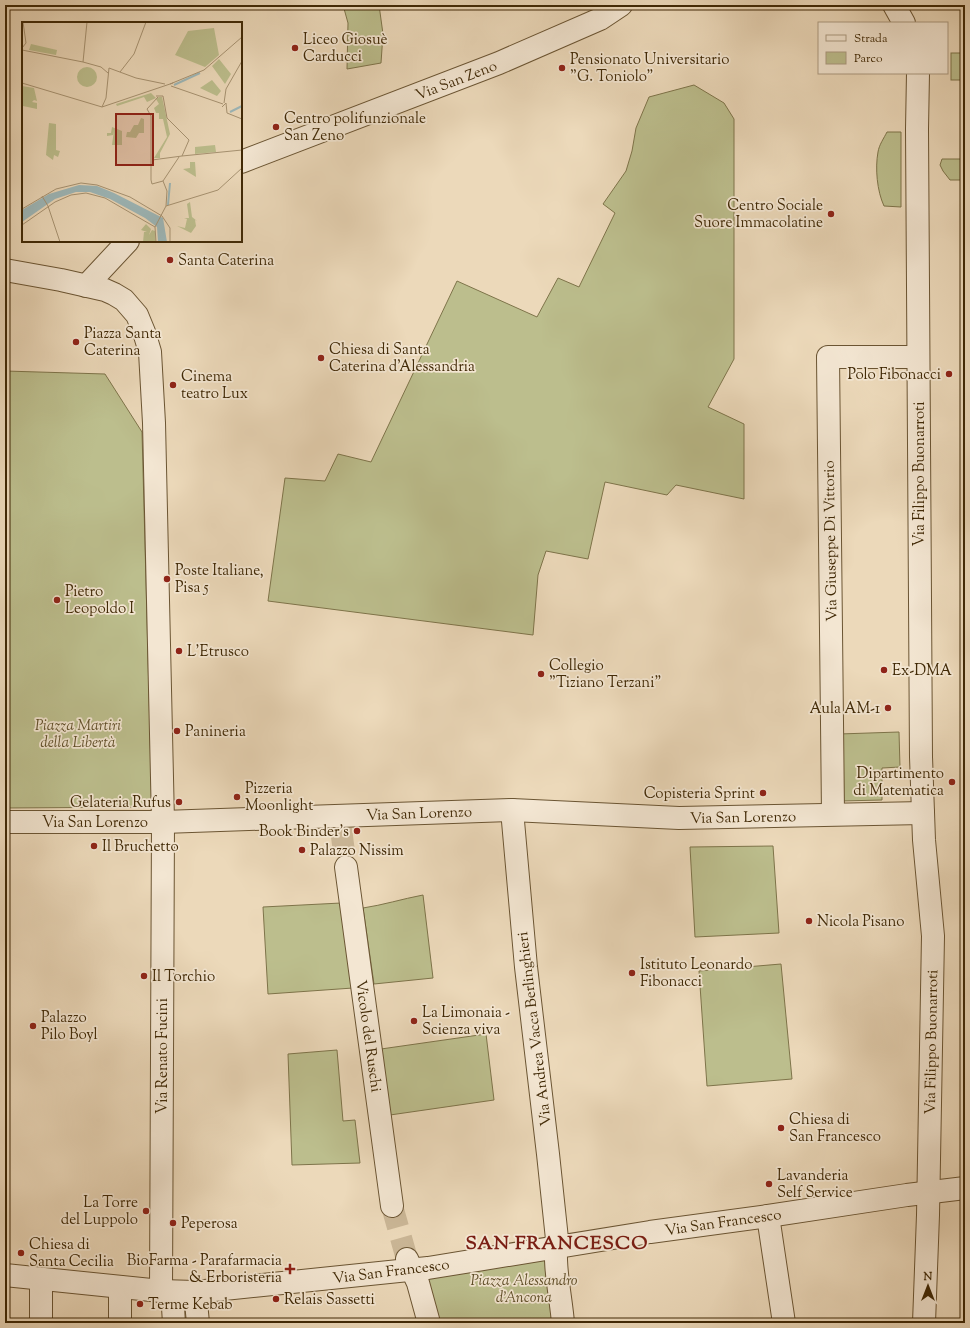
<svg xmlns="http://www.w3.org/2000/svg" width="970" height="1328" viewBox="0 0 970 1328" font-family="'Sorts Mill Goudy',serif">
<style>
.green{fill:#bcbe8d;stroke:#7e744a}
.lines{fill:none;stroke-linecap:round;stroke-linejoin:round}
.minor-tunnel{stroke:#cab696;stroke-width:22;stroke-dasharray:22 11;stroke-linecap:butt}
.minor-casing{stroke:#6b5533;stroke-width:24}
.minor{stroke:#f3e6d2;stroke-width:22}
.poi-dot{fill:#8f2418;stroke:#f3e6d2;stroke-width:1.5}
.labels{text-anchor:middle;stroke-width:3.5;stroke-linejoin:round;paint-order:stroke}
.poi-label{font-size:15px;fill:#402906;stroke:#f3e6d2;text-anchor:start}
.street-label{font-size:15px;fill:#402906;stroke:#f3e6d2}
.park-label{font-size:15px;font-style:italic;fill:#5f4e28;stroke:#f3e6d2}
.district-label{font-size:19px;font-weight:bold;letter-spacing:1px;fill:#7a1f14;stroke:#f3e6d2}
.inset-river{fill:none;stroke:#9db8ba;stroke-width:2}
.inset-road{fill:none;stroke:#a79372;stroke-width:1}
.view{fill:#8f2418;fill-opacity:0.15;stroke:#8f2418;stroke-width:2}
.inset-edge{fill:none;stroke:#402906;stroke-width:2}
</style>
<rect width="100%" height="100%" fill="#ecd9ba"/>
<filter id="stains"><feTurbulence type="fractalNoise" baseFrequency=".005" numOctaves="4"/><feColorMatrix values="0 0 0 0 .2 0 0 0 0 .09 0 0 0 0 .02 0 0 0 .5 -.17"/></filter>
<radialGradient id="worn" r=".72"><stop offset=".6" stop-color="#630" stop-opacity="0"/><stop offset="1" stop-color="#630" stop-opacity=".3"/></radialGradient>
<g class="green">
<path d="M 343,5 L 379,5 L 383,34 L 381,63 L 347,69 L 348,23 Z"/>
<rect x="951" y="53" width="14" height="27"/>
<path d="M 694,85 L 724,103 L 734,119 L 734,359 L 708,407 L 744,424 L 744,499 L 676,485 L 667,495 L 605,482 L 588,559 L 546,551 L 538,575 L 533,635 L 268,601 L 285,478 L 325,481 L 338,454 L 371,462 L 457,281 L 537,317 L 558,278 L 579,287 L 615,213 L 603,204 L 626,171 L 632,151 L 636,128 L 649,97 Z"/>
<path d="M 887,132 L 901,132 L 901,207 L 884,206 C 877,191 875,168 878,152 C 879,145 884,138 887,132 Z"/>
<path d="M 942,159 L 965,159 L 965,180 L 950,180 L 943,171 L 940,165 Z"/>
<path d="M 5,371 L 105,374 L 142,432 L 152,807 L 5,808 Z"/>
<path d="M 899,732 L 900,767 L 882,768 L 882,800 L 841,801 L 839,734 Z"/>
<path d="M 773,846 L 779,933 L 695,937 L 690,847 Z"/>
<path d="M 423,895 L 433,978 L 374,984 L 363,908 C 383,905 402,899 423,895 Z"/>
<path d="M 341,903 L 353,988 L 268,994 L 263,907 Z"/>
<path d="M 781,964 L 792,1079 L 707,1086 L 699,971 Z"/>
<path d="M 486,1034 L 494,1100 L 390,1115 L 381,1049 Z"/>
<path d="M 337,1050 L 343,1121 L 355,1120 L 360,1163 L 292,1165 L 288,1054 Z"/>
<path d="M 545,1250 L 563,1321 L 548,1323 L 429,1323 L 428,1268 Z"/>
</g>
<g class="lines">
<g class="minor-tunnel">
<path d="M 341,829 L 346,867"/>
<path d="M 392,1206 L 407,1259"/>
</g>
<g class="minor-casing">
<g id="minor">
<path d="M 894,5 L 904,23"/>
<path d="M 918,73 L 917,129 L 921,757 L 924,840 L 933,936 L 928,1215 L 924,1323"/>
<path d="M 241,162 L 499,63 L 600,19 L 621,5"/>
<path d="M 5,270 L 61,280 L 105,290 L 114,294 L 124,300 L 137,315 L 144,332 L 150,352 L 154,423 L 163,822 L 161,1291"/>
<path d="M 86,286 L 128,241"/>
<path d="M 512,810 L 526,967 L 548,1154 L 557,1239 C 553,1264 561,1297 563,1323"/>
<path d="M 833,814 L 828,357 L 918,357"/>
<path d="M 5,822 L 163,822 L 512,810 L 679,818 L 923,813"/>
<path d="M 346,867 L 392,1206"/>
<path d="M 768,1216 L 784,1323"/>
<path d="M 407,1259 L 418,1283 L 429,1323"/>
<path d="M 5,1275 L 161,1291 L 195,1292 L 428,1268 L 650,1232 L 768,1216 L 907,1195 L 965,1188"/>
<path d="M 41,1279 L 41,1323"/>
<path d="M 120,1287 L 120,1323"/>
<path d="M 172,1292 L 174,1323"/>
<path d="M 195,1292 L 198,1323"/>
</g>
</g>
<use href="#minor" class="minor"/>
</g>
<g class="poi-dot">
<circle cx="295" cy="48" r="4"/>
<circle cx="562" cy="68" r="4"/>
<circle cx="276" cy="127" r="4"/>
<circle cx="831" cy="214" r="4"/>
<circle cx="170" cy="260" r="4"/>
<circle cx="76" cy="342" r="4"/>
<circle cx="321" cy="358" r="4"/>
<circle cx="949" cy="374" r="4"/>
<circle cx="173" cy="385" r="4"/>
<circle cx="167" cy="579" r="4"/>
<circle cx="57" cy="600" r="4"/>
<circle cx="179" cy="651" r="4"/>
<circle cx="884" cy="670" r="4"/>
<circle cx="541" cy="674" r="4"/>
<circle cx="888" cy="708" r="4"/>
<circle cx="177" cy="731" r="4"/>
<circle cx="952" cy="782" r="4"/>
<circle cx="763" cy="793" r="4"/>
<circle cx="237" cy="797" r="4"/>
<circle cx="179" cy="802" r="4"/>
<circle cx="357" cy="831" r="4"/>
<circle cx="94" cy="846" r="4"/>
<circle cx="302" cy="850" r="4"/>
<circle cx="809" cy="921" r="4"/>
<circle cx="632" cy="973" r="4"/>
<circle cx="144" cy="976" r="4"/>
<circle cx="414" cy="1021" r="4"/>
<circle cx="33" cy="1026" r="4"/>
<circle cx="781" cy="1128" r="4"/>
<circle cx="769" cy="1184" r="4"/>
<circle cx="146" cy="1211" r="4"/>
<circle cx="173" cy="1223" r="4"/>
<circle cx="21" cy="1253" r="4"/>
<path d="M288 1263h4v4h4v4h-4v4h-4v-4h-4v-4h4z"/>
<circle cx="276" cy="1299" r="4"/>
<circle cx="140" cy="1304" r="4"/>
</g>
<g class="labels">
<g class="poi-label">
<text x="303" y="44">Liceo Giosuè<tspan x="303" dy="17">Carducci</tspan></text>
<text x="570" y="64">Pensionato Universitario<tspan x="570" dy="17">"G. Toniolo"</tspan></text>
<text x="284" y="123">Centro polifunzionale<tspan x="284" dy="17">San Zeno</tspan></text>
<text x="823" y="210" text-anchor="end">Centro Sociale<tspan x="823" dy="17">Suore Immacolatine</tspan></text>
<text x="178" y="265">Santa Caterina</text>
<text x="84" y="338">Piazza Santa<tspan x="84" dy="17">Caterina</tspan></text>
<text x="329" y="354">Chiesa di Santa<tspan x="329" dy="17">Caterina d'Alessandria</tspan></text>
<text x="941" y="379" text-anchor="end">Polo Fibonacci</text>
<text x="181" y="381">Cinema<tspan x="181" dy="17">teatro Lux</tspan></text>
<text x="175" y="575">Poste Italiane,<tspan x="175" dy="17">Pisa 5</tspan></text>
<text x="65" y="596">Pietro<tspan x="65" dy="17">Leopoldo I</tspan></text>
<text x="187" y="656">L'Etrusco</text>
<text x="549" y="670">Collegio<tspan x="549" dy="17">"Tiziano Terzani"</tspan></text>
<text x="892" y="675">Ex-DMA</text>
<text x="880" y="713" text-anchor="end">Aula AM-1</text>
<text x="185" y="736">Panineria</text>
<text x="944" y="778" text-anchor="end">Dipartimento<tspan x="944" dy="17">di Matematica</tspan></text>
<text x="245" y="793">Pizzeria<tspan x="245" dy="17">Moonlight</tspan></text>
<text x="755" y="798" text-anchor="end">Copisteria Sprint</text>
<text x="171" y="807" text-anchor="end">Gelateria Rufus</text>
<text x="349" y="836" text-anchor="end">Book Binder's</text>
<text x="102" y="851">Il Bruchetto</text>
<text x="310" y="855">Palazzo Nissim</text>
<text x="817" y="926">Nicola Pisano</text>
<text x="640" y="969">Istituto Leonardo<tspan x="640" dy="17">Fibonacci</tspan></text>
<text x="152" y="981">Il Torchio</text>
<text x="422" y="1017">La Limonaia -<tspan x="422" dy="17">Scienza viva</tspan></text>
<text x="41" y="1022">Palazzo<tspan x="41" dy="17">Pilo Boyl</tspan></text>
<text x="789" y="1124">Chiesa di<tspan x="789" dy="17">San Francesco</tspan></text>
<text x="777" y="1180">Lavanderia<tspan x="777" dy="17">Self Service</tspan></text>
<text x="138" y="1207" text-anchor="end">La Torre<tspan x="138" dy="17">del Luppolo</tspan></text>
<text x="181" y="1228">Peperosa</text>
<text x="29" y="1249">Chiesa di<tspan x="29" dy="17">Santa Cecilia</tspan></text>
<text x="282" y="1265" text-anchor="end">BioFarma - Parafarmacia<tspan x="282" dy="17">&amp; Erboristeria</tspan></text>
<text x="284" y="1304">Relais Sassetti</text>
<text x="148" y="1309">Terme Kebab</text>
</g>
<g class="street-label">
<text transform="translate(456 80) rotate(-21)" y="5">Via San Zeno</text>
<text transform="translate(919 474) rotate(-90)" y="5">Via Filippo Buonarroti</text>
<text transform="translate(830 541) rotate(-91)" y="5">Via Giuseppe Di Vittorio</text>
<text transform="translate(419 813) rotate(-2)" y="5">Via San Lorenzo</text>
<text transform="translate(743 817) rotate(-1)" y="5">Via San Lorenzo</text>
<text x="95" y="827">Via San Lorenzo</text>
<text transform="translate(534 1029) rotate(-97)" y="5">Via Andrea Vacca Berlinghieri</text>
<text transform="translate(369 1036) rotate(82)" y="5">Vicolo del Ruschi</text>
<text transform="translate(931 1042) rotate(-89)" y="5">Via Filippo Buonarroti</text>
<text transform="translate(162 1056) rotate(-90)" y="5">Via Renato Fucini</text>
<text transform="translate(723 1222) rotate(-8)" y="5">Via San Francesco</text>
<text transform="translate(391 1271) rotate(-7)" y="5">Via San Francesco</text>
</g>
<g class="park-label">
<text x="78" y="730">Piazza Martiri<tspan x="78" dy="17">della Libertà</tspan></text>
<text x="524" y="1285">Piazza Alessandro<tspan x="524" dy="17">d'Ancona</tspan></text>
</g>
<g class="district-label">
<text x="557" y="1249">SAN FRANCESCO</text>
</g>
</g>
<g transform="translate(22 22)">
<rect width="220" height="220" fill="#ecd9ba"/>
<path d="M 192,6 L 197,33 L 183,45 L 153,33 L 166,9 ZM 9,22 L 35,28 L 34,33 L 7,28 ZM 197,37 L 209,52 L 203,62 L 190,44 ZM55 55a10 10 0 1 1 20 0a10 10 0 1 1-20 0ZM 190,58 L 199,69 L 195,74 L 178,66 ZM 0,64 L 12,66 L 15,79 L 12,78 L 10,80 L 15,81 L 15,87 L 1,84 ZM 129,71 L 134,76 L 125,80 L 122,75 L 95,84 L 94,82 ZM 137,75 L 140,75 L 148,112 L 138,131 L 138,136 L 132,136 L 145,115 L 141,97 L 137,97 L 137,91 L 134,91 L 132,86 L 137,82 L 134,77 ZM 119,96 L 122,97 L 122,111 L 117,111 L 114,116 L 104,115 L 105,110 L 108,110 L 112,103 L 116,103 ZM 27,101 L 34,102 L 34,128 L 38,129 L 36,135 L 32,133 L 31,138 L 24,133 ZM 90,105 L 100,109 L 100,123 L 90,123 L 92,108 L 91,113 L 85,114 L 85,111 L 89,111 ZM 193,123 L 194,130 L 173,132 L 173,125 ZM 168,140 L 173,140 L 174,155 L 161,147 L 168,146 ZM 168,180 L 170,195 L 175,199 L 173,198 L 174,204 L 169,211 L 155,204 L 163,206 L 165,197 L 162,196 L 167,196 L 165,182 ZM 124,202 L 129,207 L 127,213 L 130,208 L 133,209 L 134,220 L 121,220 L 122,210 L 125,210 L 119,208 Z" fill="#bcbe8d"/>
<path d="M 57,163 L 75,164 L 92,171 L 141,196 L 145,220 L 136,220 L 135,205 L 123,196 L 88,177 L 68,170 L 54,170 L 33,177 L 0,200 L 0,188 L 27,172 Z" fill="#9db8ba"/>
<path class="inset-river" d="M 152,63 L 178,51M 208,90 L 220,84M 146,183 L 148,161"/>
<path class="inset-road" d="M 0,26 L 4,21 L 1,0M 0,28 L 61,40 L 79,45 L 86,51M 61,40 L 65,0M 98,50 L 112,32 L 124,0M 0,61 L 80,85 L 151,61M 148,62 L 182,48 L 220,15M 149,64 L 201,82M 134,74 L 141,74 L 145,96 L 167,118M 136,75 L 125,87 L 129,94 L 129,158 L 130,162 L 141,159M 202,81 L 204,67 L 220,39M 80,85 L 84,76 L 87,46 L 114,56 L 143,62M 200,85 L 204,81 L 205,91 L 220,97M 167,118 L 160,134 L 220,128M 130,138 L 160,134M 141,159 L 157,135M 20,174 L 26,184 L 38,220M 144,184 L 196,168 L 220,146M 0,187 L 34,167 L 59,161 L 75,163 L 108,175 L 140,194 L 148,206 L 148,220M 0,203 L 33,180 L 49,173 L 64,171 L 83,176 L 133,205M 133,205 L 144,184 L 145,169 L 141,159M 133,205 L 134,220"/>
<path class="view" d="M 94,92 L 131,92 L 131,143 L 94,143 Z"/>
<rect width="220" height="220" class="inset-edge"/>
</g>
<rect width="970" height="1328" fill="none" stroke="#ecd9ba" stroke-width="20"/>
<rect x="6" y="6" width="958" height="1316" fill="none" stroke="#402906" stroke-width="2"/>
<rect x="10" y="10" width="950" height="1308" fill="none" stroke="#402906"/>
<rect x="818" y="22" width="130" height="52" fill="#f3e6d2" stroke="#ab9a80"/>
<rect x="826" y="35" width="20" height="6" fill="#f3e6d2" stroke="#ab9a80"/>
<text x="854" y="42" font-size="12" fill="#402906">Strada</text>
<rect x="826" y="52" width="20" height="12" fill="#bcbe8d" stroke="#ab9a80"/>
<text x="854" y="62" font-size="12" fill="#402906">Parco</text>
<g transform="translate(928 1286)" stroke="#f3e6d2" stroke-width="3" paint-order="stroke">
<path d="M0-3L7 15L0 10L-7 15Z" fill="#402906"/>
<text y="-6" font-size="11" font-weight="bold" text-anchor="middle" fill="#402906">N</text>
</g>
<rect width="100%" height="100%" filter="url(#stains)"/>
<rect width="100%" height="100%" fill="url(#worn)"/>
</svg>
